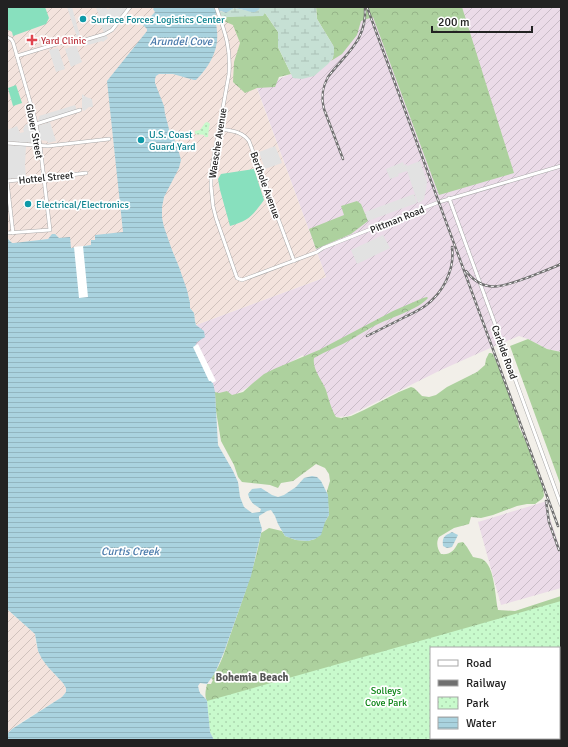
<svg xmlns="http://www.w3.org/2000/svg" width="568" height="747" viewBox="0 0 568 747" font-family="Signika,sans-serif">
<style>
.industrial{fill:url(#industrial-furrows)}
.military{fill:url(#military-furrows)}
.forest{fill:url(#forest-crowns)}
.wetland{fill:url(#wetland-marsh)}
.park{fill:url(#park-dots);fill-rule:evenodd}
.pitch{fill:#88e0be}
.parking{fill:#e2e2e2}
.water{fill:url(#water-rules)}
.pier{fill:#fff}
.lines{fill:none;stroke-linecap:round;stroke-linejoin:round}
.street-casing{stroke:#a9a9a9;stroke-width:4}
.street{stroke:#fff;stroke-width:3}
.rail-casing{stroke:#707070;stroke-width:2.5}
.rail{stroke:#fff;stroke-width:1;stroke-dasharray:3;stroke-linecap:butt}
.culture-dot{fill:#0f9aa8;stroke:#fff;stroke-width:1.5}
.health-dot{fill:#e0444e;stroke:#fff;stroke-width:1.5}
.labels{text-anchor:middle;stroke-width:3.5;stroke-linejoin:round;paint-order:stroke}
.culture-label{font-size:10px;fill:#0d838f;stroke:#fff;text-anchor:start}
.health-label{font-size:10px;fill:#be3a42;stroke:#fff;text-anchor:start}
.street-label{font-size:10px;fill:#222;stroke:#fff}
.park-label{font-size:10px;fill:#0c8416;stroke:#fff}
.water-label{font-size:11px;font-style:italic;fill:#4a7aab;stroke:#fff}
.neighbourhood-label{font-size:11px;font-weight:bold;fill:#555;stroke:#fff}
</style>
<defs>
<pattern id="industrial-furrows" width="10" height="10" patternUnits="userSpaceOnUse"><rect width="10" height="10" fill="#ebdbe8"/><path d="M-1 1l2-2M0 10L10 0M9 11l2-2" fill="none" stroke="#c9bcc7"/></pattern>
<pattern id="military-furrows" width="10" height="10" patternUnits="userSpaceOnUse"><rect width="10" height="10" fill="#f3e3dd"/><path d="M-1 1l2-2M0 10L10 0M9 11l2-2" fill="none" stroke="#d0c2bd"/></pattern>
<pattern id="forest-crowns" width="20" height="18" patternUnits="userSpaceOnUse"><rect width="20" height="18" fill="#add19e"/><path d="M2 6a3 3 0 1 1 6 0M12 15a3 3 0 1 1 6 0" fill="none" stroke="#95b388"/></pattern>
<pattern id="wetland-marsh" width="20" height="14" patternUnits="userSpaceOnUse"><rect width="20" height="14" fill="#c6e0d4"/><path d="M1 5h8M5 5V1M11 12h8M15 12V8" fill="none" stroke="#aac0b6"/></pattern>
<pattern id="park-dots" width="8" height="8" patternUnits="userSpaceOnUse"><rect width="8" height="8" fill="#c8facc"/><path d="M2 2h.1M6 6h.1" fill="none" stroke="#acd6af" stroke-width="1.8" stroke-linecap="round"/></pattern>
<pattern id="water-rules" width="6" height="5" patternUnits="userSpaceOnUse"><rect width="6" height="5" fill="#aad3df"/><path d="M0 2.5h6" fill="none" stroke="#92b5bf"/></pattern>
</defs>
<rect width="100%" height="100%" fill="#f2efe9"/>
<g class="industrial">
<path d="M 416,7 L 561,7 L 561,352 L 547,349 L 528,339 L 519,336 L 497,345 L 441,370 L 348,416 L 337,417 L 328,409 L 303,355 L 216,406 L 195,346 L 196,325 L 326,277 L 257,88 L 291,74 L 362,18 Z"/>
<path d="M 547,501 L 549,515 L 561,551 L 561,588 L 501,605 L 478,522 Z"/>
</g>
<g class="military">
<path d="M 7,7 L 227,7 L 326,277 L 196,325 L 195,321 L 194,313 L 190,308 L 190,303 L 179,267 L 172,250 L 95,240 L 92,245 L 74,247 L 79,298 L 59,238 L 55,234 L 48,239 L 24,242 L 30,303 L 14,243 L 12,243 L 9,239 L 7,239 Z"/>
<path d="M 7,609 L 35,634 L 36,643 L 38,651 L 42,659 L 48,667 L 63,683 L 66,688 L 66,692 L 62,697 L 23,721 L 12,729 L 7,734 Z"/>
</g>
<g class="forest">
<path d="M 316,7 L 462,7 L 514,173 L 439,195 L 373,17 L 361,21 L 357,35 L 342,54 L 331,61 L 333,58 L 334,47 L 317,19 Z"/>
<path d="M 265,13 L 278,32 L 278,47 L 291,74 L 279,77 L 275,87 L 257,88 L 245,93 L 233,82 L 234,62 L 240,43 L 233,25 L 226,22 L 223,19 L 227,17 Z"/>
<path d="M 357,201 L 361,204 L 368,221 L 351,234 L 316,249 L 309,229 L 344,215 L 341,206 Z"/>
<path d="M 427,297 L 428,298 C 419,309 390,318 376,325 C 368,329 360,334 352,339 C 340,346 326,351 314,358 C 312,369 322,380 326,390 C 329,400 331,408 336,417 L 341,418 L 351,416 L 364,410 L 399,392 L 411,387 L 414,388 L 422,396 L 429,397 L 436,395 L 447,387 L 477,372 L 485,365 L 486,359 L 489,353 L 491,353 L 493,354 L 499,368 L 518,419 L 519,427 L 529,448 L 536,470 L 542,482 L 543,487 L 544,496 L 542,499 L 535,504 L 527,504 L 517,506 L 493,515 L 481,518 L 471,517 L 469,524 L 454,528 L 439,537 C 436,542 437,549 441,554 C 450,555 454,551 458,543 L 463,542 L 467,547 L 473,557 C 476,558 480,558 482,559 C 495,565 495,598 498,610 L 515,611 L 561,596 L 561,726 L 559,648 L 431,648 L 431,738 L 271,740 L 207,701 C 204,696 206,689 207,684 L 211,684 L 213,680 L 211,678 C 222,665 226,646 232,630 C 243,598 255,567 261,533 L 269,528 L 282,531 L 285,536 L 296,540 L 308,541 L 315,539 L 329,515 L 327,491 L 330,481 L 329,474 L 325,468 L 316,464 L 293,481 L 281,483 L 278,488 L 270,485 L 242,482 L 238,477 L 234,465 L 221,441 L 216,411 L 215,392 L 219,393 L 227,391 L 232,395 L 243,392 L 253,383 L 264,374 L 274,369 L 319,350 L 393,311 L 423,298 Z"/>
<path d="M 528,339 L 547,349 L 561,352 L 561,486 L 510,346 Z"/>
</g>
<path class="wetland" d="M 261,7 L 316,7 L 317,19 L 334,47 L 334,53 L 333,58 L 328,64 L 314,76 L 302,79 L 293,78 L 278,47 L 278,32 L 265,13 L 263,16 L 227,17 L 223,19 L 219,11 L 226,13 L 234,8 C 243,9 254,15 261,7 Z"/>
<g class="park">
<path d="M 207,122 L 209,123 L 210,124 L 209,127 L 208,137 L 205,137 L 204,135 C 201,134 198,135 195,134 L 195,131 L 200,130 L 205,123 Z"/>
<path d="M 561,601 L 561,740 L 214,740 L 210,732 L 207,701 ZM 431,648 L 559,648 L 559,738 L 431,738 Z"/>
</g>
<g class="pitch">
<path d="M 7,7 L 45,7 L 49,18 L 46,24 L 13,36 L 12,32 L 9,30 L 7,31 Z"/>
<path d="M 16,85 L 22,103 L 13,106 L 8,88 Z"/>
<path d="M 254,169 L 264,200 C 252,216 250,220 230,226 L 220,190 L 218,179 L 221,174 Z"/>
</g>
<g class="parking">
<path d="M 67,7 L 72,7 L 80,36 L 77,37 Z"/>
<path d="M 96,7 L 106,7 L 107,9 L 114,7 L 128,7 L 112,28 L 106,32 L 104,33 Z"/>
<path d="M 105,34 L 108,38 L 103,42 L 102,41 L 85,46 L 83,41 Z"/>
<path d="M 76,45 L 82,62 L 71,67 L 65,49 Z"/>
<path d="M 58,48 L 65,69 L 56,72 L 49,50 Z"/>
<path d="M 82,94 L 86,97 L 92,99 L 93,107 L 89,107 L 84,111 L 82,109 Z"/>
<path d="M 75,105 L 77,111 L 38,123 L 39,116 Z"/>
<path d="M 32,122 L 34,124 L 36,142 L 35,143 L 7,141 L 7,130 L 17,126 L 20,133 L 24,132 L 23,129 L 24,128 L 25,125 Z"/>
<path d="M 50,122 L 56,141 L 48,143 L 47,141 L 40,140 L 38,126 Z"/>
<path d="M 7,145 L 26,146 L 25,165 L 26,177 L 7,179 Z"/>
<path d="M 275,146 L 282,163 L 265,169 L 259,152 Z"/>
<path d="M 420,161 L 427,182 L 426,190 L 424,199 L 421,202 L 418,203 L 407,171 L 398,174 L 399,176 L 390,179 L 386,169 L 403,162 L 404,165 L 406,164 L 407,166 Z"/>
<path d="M 414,194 L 417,203 L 368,221 L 365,212 Z"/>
<path d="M 383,235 L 390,248 L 357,264 L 351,250 Z"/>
</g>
<g class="water">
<path d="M 155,7 L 261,7 C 259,9 258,11 255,12 C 252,13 238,8 234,8 L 226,13 L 221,11 L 216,13 C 214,19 217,25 217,32 C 219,50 209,67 196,80 L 194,80 L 173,74 L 159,74 L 156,76 L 155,79 L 155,83 L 160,96 L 164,106 L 165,114 L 169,129 L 177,145 L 181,160 L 179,168 L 164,197 L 162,207 L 162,218 L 164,227 L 172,250 L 179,267 L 187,290 L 190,303 L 190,308 L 194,313 L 195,321 L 196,325 L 204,331 L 205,337 L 197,342 L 195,346 L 213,383 L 215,392 L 218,445 L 233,471 L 238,482 L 240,497 L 244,507 L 252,513 L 260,512 L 261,509 C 254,505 250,502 248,494 L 252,489 L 261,488 L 272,495 L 278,497 L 284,495 L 296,487 L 304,478 L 312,476 L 317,477 L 321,481 L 328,495 L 329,515 L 325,522 L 321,535 L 315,539 L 308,541 L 296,540 L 285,536 L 278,524 L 275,516 L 271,510 L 267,511 L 259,516 L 259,519 L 262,529 L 251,576 L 224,652 L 215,673 L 207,684 L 200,683 L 198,686 C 199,689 199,693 202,695 C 204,698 206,698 207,701 L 210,732 L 214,740 L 7,740 L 7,734 L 12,729 L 62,697 L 66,692 L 66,688 L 63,683 L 48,667 L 42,659 L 38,651 L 35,634 L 7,609 L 7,239 L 8,239 L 12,243 L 14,243 L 48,239 L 52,234 L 55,234 L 59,238 L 70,237 L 71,248 L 91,245 L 91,240 L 95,240 L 95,235 L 123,232 L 107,81 L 147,31 L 147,29 L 143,25 L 155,12 L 153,9 Z"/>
<path d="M 452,532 L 458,535 L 452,547 L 447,548 L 443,546 C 442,537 444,536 452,532 Z"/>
</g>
<g class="pier">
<path d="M 83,246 L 88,297 L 79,298 L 74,247 Z"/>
<path d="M 198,344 L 216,381 L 212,383 L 211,381 L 209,381 L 193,347 Z"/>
</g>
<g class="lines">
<g class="street-casing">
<g id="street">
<path d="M 216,7 C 225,32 231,47 229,74 L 211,173 L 211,186 L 213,206 L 216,218 L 237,278 L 242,280 L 317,252 L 323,248 L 439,202 L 561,166"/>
<path d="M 7,37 L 11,39 L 13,42 L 35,119 L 40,145 L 50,230 L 7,233"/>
<path d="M 17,56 L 63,42 L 78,42 L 105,34 L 112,30 L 130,7"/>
<path d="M 36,124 L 80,110"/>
<path d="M 220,129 C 231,131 242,131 249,141 L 294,261"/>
<path d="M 7,143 L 48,146 L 109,139"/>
<path d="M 7,181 L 63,176 L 86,173"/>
<path d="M 7,181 L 13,233"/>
<path d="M 449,198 L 561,505"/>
<path d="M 559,729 L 561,729"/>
<path d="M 504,740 L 514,738"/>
</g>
</g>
<use href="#street" class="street"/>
<g class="rail-casing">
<g id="rail">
<path d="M 367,7 L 558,526"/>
<path d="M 343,159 L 324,109 C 321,97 322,88 328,77 C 346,53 367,41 365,7"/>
<path d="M 466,271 C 484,295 505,286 529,277 C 539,273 550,269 561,264"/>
<path d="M 367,336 C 379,330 391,324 403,318 C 411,314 418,311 425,306 C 443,293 455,270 452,247"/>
<path d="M 546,501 L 549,522 L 559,550"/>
</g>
</g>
<use href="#rail" class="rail"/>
</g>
<g class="culture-dot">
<circle cx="83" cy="19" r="4"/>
<circle cx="141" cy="140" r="4"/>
<circle cx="28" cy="204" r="4"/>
</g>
<path class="health-dot" d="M30 34h4v4h4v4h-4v4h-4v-4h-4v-4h4z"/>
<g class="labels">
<g class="culture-label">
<text x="91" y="23">Surface Forces Logistics Center</text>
<text x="149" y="138">U.S. Coast<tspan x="149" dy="12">Guard Yard</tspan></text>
<text x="36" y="208">Electrical/Electronics</text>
</g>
<g class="health-label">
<text x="41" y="44">Yard Clinic</text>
</g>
<g class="street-label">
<text transform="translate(35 131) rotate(79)" y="4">Glover Street</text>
<text transform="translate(217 143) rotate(-81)" y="4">Waesche Avenue</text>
<text transform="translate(46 177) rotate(-6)" y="4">Hottel Street</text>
<text transform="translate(266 185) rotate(70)" y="4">Berthole Avenue</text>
<text transform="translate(397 219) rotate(-22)" y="4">Pittman Road</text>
<text transform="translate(505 352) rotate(70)" y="4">Carbide Road</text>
</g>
<g class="park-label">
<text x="386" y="694">Solleys<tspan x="386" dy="12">Cove Park</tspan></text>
</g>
<g class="water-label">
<text x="181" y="45">Arundel Cove</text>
<text x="130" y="555">Curtis Creek</text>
</g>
<g class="neighbourhood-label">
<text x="252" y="681">Bohemia Beach</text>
</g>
</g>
<rect width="568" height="747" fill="none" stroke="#222222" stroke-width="16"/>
<rect x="430" y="647" width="130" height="92" fill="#ffffff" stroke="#a7a7a7"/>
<rect x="438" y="660" width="20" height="6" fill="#ffffff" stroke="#a7a7a7"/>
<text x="466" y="667" font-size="12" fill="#222222">Road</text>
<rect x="438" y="680" width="20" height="6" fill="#707070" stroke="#a7a7a7"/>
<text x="466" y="687" font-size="12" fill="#222222">Railway</text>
<rect x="438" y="697" width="20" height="12" fill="url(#park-dots)" stroke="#a7a7a7"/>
<text x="466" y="707" font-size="12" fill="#222222">Park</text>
<rect x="438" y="717" width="20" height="12" fill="url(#water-rules)" stroke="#a7a7a7"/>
<text x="466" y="727" font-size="12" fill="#222222">Water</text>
<path d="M432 26v6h100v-6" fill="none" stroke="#222222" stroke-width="2"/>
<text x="438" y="26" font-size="12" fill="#222222" stroke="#ffffff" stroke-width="3" paint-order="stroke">200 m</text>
</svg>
